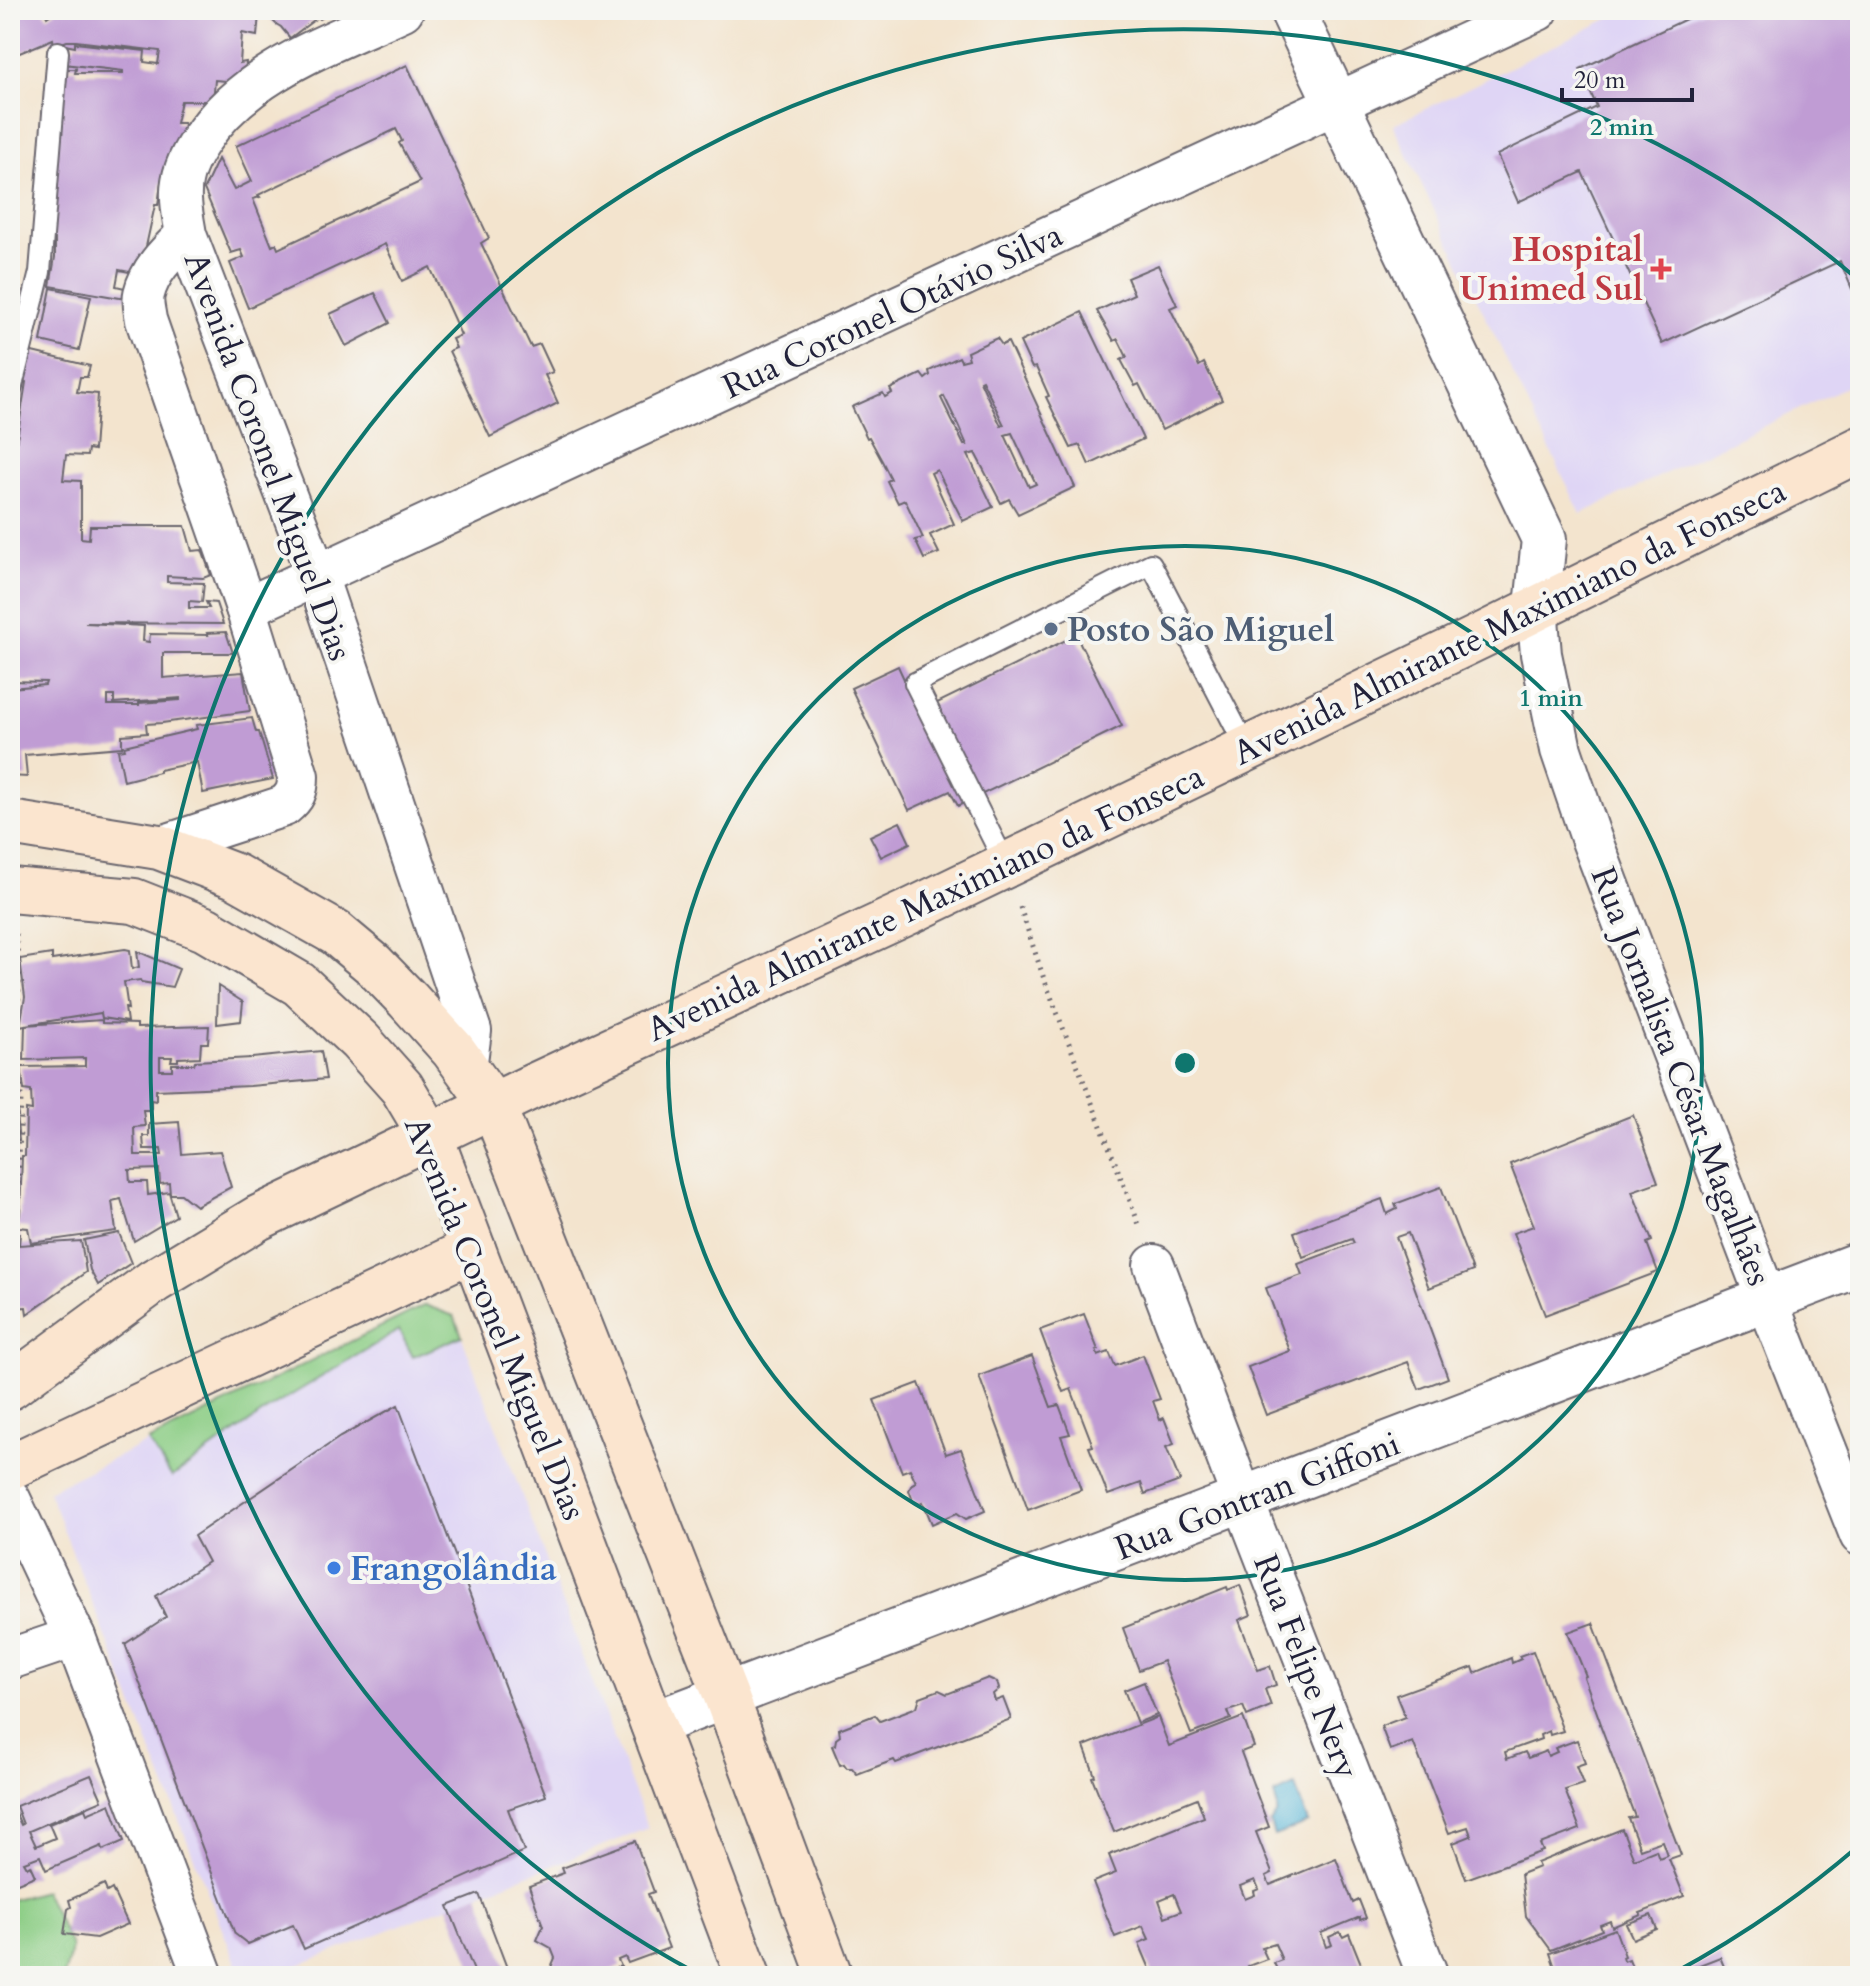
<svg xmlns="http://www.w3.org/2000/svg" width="1870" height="1986" viewBox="0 0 1870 1986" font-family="Cardo,serif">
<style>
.built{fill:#dfd5f5}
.green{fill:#8ccd85;stroke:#577860;stroke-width:2}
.water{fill:#59b6d7;stroke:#3e6c89;stroke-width:2}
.building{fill:#c09cd4;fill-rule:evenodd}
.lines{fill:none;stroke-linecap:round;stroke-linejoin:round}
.service-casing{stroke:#6b666e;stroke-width:24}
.minor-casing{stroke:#6b666e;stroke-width:44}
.tertiary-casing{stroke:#6b666e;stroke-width:48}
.secondary-casing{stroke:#6b666e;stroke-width:48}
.path{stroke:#6b666e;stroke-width:5;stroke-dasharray:2 6;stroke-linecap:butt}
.service{stroke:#fff;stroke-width:20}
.minor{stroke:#fff;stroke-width:40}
.tertiary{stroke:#fff;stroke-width:44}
.secondary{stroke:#fbe5cf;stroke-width:44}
.ring{fill:none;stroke:#0f766e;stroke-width:4}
.health-dot{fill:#e0444e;stroke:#f6f6f2;stroke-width:3}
.service-dot{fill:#5c6f8a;stroke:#f6f6f2;stroke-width:3}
.shop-dot{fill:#3f7fe0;stroke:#f6f6f2;stroke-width:3}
.labels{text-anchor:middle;stroke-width:8;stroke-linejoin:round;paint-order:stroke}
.health-label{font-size:34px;font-weight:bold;fill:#be3a42;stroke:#f6f6f2;text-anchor:end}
.street-label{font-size:34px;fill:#22223b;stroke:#f6f6f2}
.service-label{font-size:34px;font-weight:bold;fill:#4e5e75;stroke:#f6f6f2;text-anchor:start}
.shop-label{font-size:34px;font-weight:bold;fill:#366cbe;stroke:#f6f6f2;text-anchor:start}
.centre{fill:#0f766e;stroke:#f6f6f2;stroke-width:4}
.ring-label{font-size:24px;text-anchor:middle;font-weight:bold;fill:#0f766e;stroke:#f6f6f2;stroke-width:8;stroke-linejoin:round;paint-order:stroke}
</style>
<rect width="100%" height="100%" fill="#f6f6f2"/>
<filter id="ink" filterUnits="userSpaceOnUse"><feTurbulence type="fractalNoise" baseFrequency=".0125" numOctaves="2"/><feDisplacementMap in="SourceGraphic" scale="16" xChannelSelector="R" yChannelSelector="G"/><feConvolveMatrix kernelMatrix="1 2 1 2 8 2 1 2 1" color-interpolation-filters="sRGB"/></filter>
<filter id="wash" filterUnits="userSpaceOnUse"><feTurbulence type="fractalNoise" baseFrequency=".006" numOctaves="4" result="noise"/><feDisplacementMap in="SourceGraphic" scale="32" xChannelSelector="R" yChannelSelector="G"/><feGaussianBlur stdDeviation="1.8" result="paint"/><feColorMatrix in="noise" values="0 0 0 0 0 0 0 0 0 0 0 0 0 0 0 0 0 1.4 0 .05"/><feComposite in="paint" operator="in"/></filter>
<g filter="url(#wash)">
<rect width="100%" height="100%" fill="#f3e4ce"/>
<g class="built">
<path d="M 1626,10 L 1860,10 L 1860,380 L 1581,514 L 1393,125 Z"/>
<path d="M 425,1305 L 454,1316 L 648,1828 L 271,1976 L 241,1976 L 48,1491 Z"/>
</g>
<g class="green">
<path d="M 425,1305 L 454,1316 L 462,1336 L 413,1357 L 399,1330 L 270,1408 L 172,1477 L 148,1441 Z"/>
<path d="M 44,1891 L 72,1948 L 64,1976 L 10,1976 L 10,1900 Z"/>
</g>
<path class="water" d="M 1295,1786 L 1308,1823 L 1274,1836 L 1270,1823 L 1277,1814 L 1277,1805 L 1274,1795 Z"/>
<g id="blocks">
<g class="building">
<path d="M 10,10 L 44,10 L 47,17 L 57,10 L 241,10 L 241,12 L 259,14 L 257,36 L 242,33 L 240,63 L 246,62 L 245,75 L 239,82 L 215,80 L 213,101 L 181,101 L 176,123 L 184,123 L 180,154 L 167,184 L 161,183 L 158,205 L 155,205 L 140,274 L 119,270 L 116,286 L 129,289 L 126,299 L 50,286 L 55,257 L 55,239 L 47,238 L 64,69 L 76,69 L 75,73 L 123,73 L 123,71 L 64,64 L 65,45 L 75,47 L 75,43 L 145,51 L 144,62 L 158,64 L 160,51 L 76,41 L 67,41 L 54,46 L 53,39 L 10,57 Z"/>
<path d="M 262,10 L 335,10 L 320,19 L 318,17 L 290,38 L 281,27 L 276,24 Z"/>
<path d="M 1705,10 L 1860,10 L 1860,285 L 1852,289 L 1840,261 L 1662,344 L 1582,172 L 1518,202 L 1497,155 L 1597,107 L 1580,69 Z"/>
<path d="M 407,65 L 489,238 L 481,243 L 531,347 L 540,344 L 553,372 L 545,375 L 558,403 L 490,437 L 449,351 L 456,348 L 452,339 L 461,335 L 430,267 L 402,281 L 385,244 L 248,308 L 230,263 L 244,257 L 241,250 L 231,253 L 204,189 L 218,159 L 234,190 L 252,181 L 236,146 ZM 396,129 L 402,141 L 399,143 L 420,182 L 278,249 L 276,244 L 272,246 L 253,199 L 260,197 L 258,195 Z"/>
<path d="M 1158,265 L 1177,305 L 1170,308 L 1199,366 L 1204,363 L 1222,400 L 1162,430 L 1139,384 L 1135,386 L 1121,360 L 1127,357 L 1118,339 L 1114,341 L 1097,311 L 1134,294 L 1127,278 Z"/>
<path d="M 51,288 L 91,296 L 79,350 L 41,341 Z"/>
<path d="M 375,293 L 390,323 L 346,346 L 330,314 Z"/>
<path d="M 1082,312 L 1143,439 L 1089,465 L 1080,445 L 1071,448 L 1046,397 L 1049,396 L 1036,367 L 1032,368 L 1020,342 Z"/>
<path d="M 997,338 L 1002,345 L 1008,342 L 1075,487 L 1018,514 L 1009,499 L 1001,503 L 975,453 L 968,455 L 993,507 L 963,521 L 937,470 L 931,473 L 954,524 L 930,535 L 939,553 L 924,559 L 915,540 L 923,538 L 905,500 L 898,503 L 887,481 L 891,479 L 882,461 L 869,437 L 867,438 L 852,407 L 883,393 L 885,397 L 892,393 L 890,389 L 921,374 L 925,379 L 930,375 L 929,371 L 959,357 L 961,361 L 969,359 L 967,352 ZM 982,380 L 1004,425 L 1001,426 L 980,381 ZM 944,396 L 958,425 L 967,445 L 964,445 L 941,398 ZM 1012,433 L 1036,484 L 1029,487 L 1005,435 Z"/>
<path d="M 28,351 L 90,366 L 87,377 L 80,377 L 77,392 L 98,394 L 94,450 L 88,449 L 87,456 L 66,455 L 63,480 L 81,481 L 81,538 L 89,539 L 90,526 L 185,526 L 192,551 L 202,550 L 211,575 L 203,578 L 167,576 L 167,582 L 204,583 L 202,602 L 189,601 L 189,608 L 209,608 L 206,602 L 216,603 L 223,624 L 85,623 L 144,626 L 143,641 L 149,642 L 150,634 L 208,635 L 207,633 L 226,632 L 233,653 L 163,653 L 163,678 L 243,672 L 250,711 L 162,723 L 146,724 L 147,733 L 122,735 L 122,747 L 25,755 L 27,777 L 10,776 L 10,688 L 45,685 L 46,682 L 10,681 L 10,478 L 12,445 L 16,445 L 26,382 L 24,381 ZM 108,696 L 114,696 L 114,703 L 180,698 L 180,700 L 139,703 L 139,705 L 108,705 Z"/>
<path d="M 1076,635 L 1122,726 L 958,806 L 950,791 L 909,810 L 851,688 L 898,666 L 919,712 Z"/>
<path d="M 252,718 L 256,732 L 259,732 L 273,779 L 203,793 L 197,762 L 159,770 L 159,772 L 124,781 L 118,750 L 125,749 L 124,746 L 197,729 L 196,725 Z"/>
<path d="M 900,822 L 910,843 L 881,857 L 870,836 Z"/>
<path d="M 10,944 L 12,944 L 17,992 L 14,993 L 17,1022 L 10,1023 Z"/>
<path d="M 125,949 L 130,950 L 132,969 L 139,967 L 137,951 L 179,969 L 172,987 L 141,982 L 140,980 L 124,982 L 128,1009 L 125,1008 L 127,1022 L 102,1018 L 101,1013 L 25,1025 L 102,1020 L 102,1023 L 137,1024 L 137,1028 L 209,1026 L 208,1043 L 201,1043 L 200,1057 L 178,1058 L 178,1061 L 171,1061 L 172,1057 L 160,1057 L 160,1070 L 172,1070 L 172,1064 L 194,1064 L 195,1061 L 252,1058 L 321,1051 L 326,1079 L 250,1086 L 156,1090 L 156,1101 L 151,1100 L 151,1110 L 143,1110 L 145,1126 L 134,1127 L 135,1155 L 162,1155 L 161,1149 L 144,1149 L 143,1136 L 149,1136 L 149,1124 L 179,1122 L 182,1154 L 220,1151 L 231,1187 L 196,1206 L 181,1194 L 170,1194 L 169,1183 L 160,1184 L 159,1169 L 129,1170 L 130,1182 L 147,1182 L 148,1195 L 169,1192 L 176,1216 L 134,1241 L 121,1199 L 112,1201 L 116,1231 L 31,1243 L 28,1228 L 17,1227 L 20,1214 L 22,1156 L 25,1156 L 26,1110 L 32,1111 L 31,1091 L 24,1090 L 21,1067 L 85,1066 L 85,1058 L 24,1060 L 25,1025 L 20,1026 L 25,997 L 20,959 L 52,954 L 52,960 Z"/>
<path d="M 218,986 L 243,1002 L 241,1021 L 217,1024 Z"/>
<path d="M 10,1050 L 14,1050 L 14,1066 L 13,1066 L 19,1095 L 14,1097 L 18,1116 L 16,1116 L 19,1140 L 16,1140 L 17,1189 L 13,1189 L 12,1196 L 10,1196 Z"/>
<path d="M 1633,1115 L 1658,1182 L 1632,1191 L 1652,1241 L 1647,1243 L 1658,1272 L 1545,1315 L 1513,1233 L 1534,1226 L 1510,1164 Z"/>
<path d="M 1441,1187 L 1473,1271 L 1429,1288 L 1408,1233 L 1396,1237 L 1448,1378 L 1419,1389 L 1408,1362 L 1266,1415 L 1248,1367 L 1290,1351 L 1266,1288 L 1302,1275 L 1298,1264 L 1354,1243 L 1352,1239 L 1303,1257 L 1294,1232 L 1382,1199 L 1387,1214 L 1397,1209 L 1395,1204 Z"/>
<path d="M 119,1233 L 131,1263 L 98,1285 L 90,1270 L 84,1240 Z"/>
<path d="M 10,1234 L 20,1234 L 19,1245 L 81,1241 L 86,1272 L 27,1314 L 26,1307 L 10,1308 Z"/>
<path d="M 1084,1314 L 1098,1350 L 1096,1350 L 1098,1356 L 1109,1352 L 1115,1366 L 1143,1355 L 1160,1399 L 1153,1401 L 1160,1420 L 1164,1418 L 1174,1444 L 1166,1447 L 1180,1481 L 1145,1494 L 1141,1483 L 1108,1495 L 1089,1447 L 1093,1446 L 1071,1389 L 1063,1392 L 1040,1330 Z"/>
<path d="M 1032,1356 L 1051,1407 L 1059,1405 L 1070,1434 L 1061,1436 L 1081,1490 L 1028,1510 L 979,1376 Z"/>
<path d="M 919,1383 L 946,1454 L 961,1449 L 985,1511 L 966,1519 L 957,1513 L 932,1524 L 923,1502 L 920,1504 L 913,1501 L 909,1490 L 912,1484 L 916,1482 L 910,1469 L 902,1472 L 874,1400 Z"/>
<path d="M 398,1405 L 546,1796 L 508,1809 L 524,1851 L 304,1949 L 293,1925 L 248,1944 L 235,1934 L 125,1644 L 166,1617 L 156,1596 L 208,1562 L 194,1536 L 340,1437 Z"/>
<path d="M 1240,1585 L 1251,1615 L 1239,1620 L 1258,1670 L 1270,1666 L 1276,1685 L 1265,1689 L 1271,1706 L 1247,1716 L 1243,1706 L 1228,1711 L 1231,1719 L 1191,1734 L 1163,1661 L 1139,1670 L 1123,1628 L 1227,1587 L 1228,1590 Z"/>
<path d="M 1593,1623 L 1681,1855 L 1669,1859 L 1684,1896 L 1640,1913 L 1641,1915 L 1612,1927 L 1610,1921 L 1600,1925 L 1602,1930 L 1551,1950 L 1526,1916 L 1521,1874 L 1539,1867 L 1537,1863 L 1622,1829 L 1634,1859 L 1656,1850 L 1659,1858 L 1667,1855 L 1662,1841 L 1640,1849 L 1628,1818 L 1635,1817 L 1600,1724 L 1601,1724 L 1584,1677 L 1586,1676 L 1568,1632 Z"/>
<path d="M 1533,1651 L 1563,1731 L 1550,1735 L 1549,1731 L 1540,1735 L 1541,1739 L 1505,1752 L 1507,1759 L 1525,1752 L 1528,1758 L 1546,1751 L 1548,1756 L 1557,1752 L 1555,1748 L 1577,1740 L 1585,1763 L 1576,1766 L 1583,1784 L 1565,1790 L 1580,1829 L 1540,1844 L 1543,1851 L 1466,1879 L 1453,1843 L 1471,1836 L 1468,1827 L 1449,1833 L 1413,1742 L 1390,1750 L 1381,1726 L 1405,1717 L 1396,1695 L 1473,1667 L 1475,1673 L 1511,1658 L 1512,1663 L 1521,1659 L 1519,1656 Z"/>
<path d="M 988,1678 L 997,1682 L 999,1689 L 993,1694 L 995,1701 L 1003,1698 L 1011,1719 L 896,1763 L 894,1760 L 857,1774 L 852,1768 L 847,1768 L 844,1764 L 840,1765 L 832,1746 L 835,1745 L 836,1739 L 840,1736 L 839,1729 L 875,1715 L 880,1721 L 917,1707 L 920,1697 L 939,1690 L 947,1694 Z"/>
<path d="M 1144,1682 L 1157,1715 L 1137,1723 L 1124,1690 Z"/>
<path d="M 1158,1717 L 1169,1746 L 1243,1717 L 1254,1747 L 1241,1752 L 1269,1827 L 1256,1832 L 1272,1873 L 1266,1876 L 1270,1885 L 1336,1858 L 1353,1903 L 1359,1900 L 1366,1918 L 1360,1920 L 1360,1917 L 1321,1933 L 1326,1947 L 1332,1945 L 1329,1937 L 1340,1932 L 1343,1937 L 1349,1934 L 1366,1976 L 1280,1976 L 1274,1963 L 1282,1960 L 1275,1944 L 1262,1948 L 1267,1959 L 1248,1966 L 1253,1976 L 1202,1976 L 1201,1973 L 1192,1976 L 1153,1976 L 1139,1943 L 1149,1939 L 1143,1926 L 1115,1937 L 1093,1882 L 1116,1873 L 1109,1855 L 1204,1817 L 1197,1798 L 1114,1832 L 1092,1777 L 1095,1776 L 1084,1746 ZM 1255,1880 L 1259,1889 L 1254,1891 L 1255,1895 L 1245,1899 L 1240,1886 ZM 1174,1894 L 1181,1911 L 1165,1917 L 1159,1900 Z"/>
<path d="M 91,1775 L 102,1800 L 29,1831 L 36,1846 L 55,1838 L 49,1824 L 85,1809 L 87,1814 L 110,1804 L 124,1841 L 103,1850 L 102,1846 L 46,1870 L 40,1856 L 24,1862 L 27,1867 L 30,1865 L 35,1876 L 10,1886 L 10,1809 L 13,1808 L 21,1825 L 23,1824 L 16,1806 Z"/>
<path d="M 635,1841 L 654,1892 L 648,1894 L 669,1948 L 628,1963 L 625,1957 L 618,1960 L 621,1966 L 594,1976 L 558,1976 L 549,1972 L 555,1958 L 551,1948 L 537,1940 L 543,1926 L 529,1886 L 564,1873 L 562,1868 Z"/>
<path d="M 104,1884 L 107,1892 L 112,1889 L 128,1924 L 96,1938 L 64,1934 L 68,1909 L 71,1907 L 69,1900 Z"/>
<path d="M 479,1894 L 510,1976 L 476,1976 L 448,1906 Z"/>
<path d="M 1651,1915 L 1657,1929 L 1633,1939 L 1626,1924 Z"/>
<path d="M 1615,1929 L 1625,1956 L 1623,1957 L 1624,1961 L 1629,1959 L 1636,1976 L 1558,1976 L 1550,1953 Z"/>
<path d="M 1720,1957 L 1728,1976 L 1671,1976 Z"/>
</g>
</g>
</g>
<g filter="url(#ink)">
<use href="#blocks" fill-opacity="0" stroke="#6b666e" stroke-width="2"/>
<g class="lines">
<g class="service-casing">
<g id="service">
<path d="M 10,394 L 40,272 L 58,52"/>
<path d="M 1006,865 L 915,683 L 1151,564 L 1247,749"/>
</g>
</g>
<g class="minor-casing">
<g id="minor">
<path d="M 403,10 C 330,44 246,71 200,141 C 190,156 181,174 181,192 C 180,206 184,221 186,235 L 317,576 L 471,1031 L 466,1069"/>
<path d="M 1537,607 L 1541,654 L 1561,750 L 1591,838 L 1767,1300 L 1860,1535"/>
<path d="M 246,608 L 1538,10"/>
<path d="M 159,847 L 284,806 C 295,797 298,791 298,776 L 246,608 L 146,320 C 145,312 142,302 144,294 C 150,269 169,252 186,235"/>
<path d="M 1154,1265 L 1243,1500 L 1428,1976"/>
<path d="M 10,1499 L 75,1637 L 203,1976"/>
<path d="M 10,1659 L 75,1637"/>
</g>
</g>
<g class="tertiary-casing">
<g id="tertiary">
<path d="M 1292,10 L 1544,539 L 1537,607"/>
<path d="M 653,1724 L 1860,1264"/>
</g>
</g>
<g class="secondary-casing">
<g id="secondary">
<path d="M 10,823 L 159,847 L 235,876 L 336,933 L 373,964 L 408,1000 L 453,1050 L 493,1105 L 726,1696 L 830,1976"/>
<path d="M 10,890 L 134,901 L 205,929 L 299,984 L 360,1041 L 402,1088 L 430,1135 L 748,1976"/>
<path d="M 10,1387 L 154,1281 L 258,1218 L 529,1088 L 915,909 L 1479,637 L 1860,449"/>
<path d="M 10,1467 L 473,1249"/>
</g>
</g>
<g class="path">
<path d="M 1020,907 L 1043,976 L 1140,1227"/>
<path d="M 10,1230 L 14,1225 L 18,1190 L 21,1098 L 18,1031 L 19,971 L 16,934"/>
</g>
<use href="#service" class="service"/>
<use href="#minor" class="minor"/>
<use href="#tertiary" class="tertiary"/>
<use href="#secondary" class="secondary"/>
</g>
</g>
<g class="ring">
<circle cx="1185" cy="1063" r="517"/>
<path d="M1856 1848A1033 1033 0 0 1 1670 1975M700 1975A1033 1033 0 1 1 1856 278"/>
</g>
<path class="health-dot" d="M1657 257h8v8h8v8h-8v8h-8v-8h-8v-8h8z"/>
<circle class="service-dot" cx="1051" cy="629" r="8"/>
<circle class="shop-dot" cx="334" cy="1568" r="8"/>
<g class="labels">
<g class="health-label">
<text x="1643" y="261">Hospital<tspan x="1643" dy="39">Unimed Sul</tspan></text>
</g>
<g class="street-label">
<text transform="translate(892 310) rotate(-25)" y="12">Rua Coronel Otávio Silva</text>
<text transform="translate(269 456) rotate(70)" y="12">Avenida Coronel Miguel Dias</text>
<text transform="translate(1509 621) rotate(-26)" y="12">Avenida Almirante Maximiano da Fonseca</text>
<text transform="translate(925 902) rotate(-25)" y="12">Avenida Almirante Maximiano da Fonseca</text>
<text transform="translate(1682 1076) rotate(69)" y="12">Rua Jornalista César Magalhães</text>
<text transform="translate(496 1318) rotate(68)" y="12">Avenida Coronel Miguel Dias</text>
<text transform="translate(1257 1495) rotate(-21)" y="12">Rua Gontran Giffoni</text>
<text transform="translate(1307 1666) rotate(69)" y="12">Rua Felipe Nery</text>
</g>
<g class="service-label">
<text x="1067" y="641">Posto São Miguel</text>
</g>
<g class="shop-label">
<text x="350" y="1580">Frangolândia</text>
</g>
</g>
<circle cx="1185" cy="1063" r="12" class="centre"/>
<g class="ring-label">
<text x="1622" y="135">2 min</text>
<text x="1551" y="706">1 min</text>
</g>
<rect width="1870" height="1986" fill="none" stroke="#f6f6f2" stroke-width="40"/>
<path d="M1562 88v12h130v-12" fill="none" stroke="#22223b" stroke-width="4"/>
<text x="1574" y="88" font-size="24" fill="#22223b" stroke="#f6f6f2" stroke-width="6" paint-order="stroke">20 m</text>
</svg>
